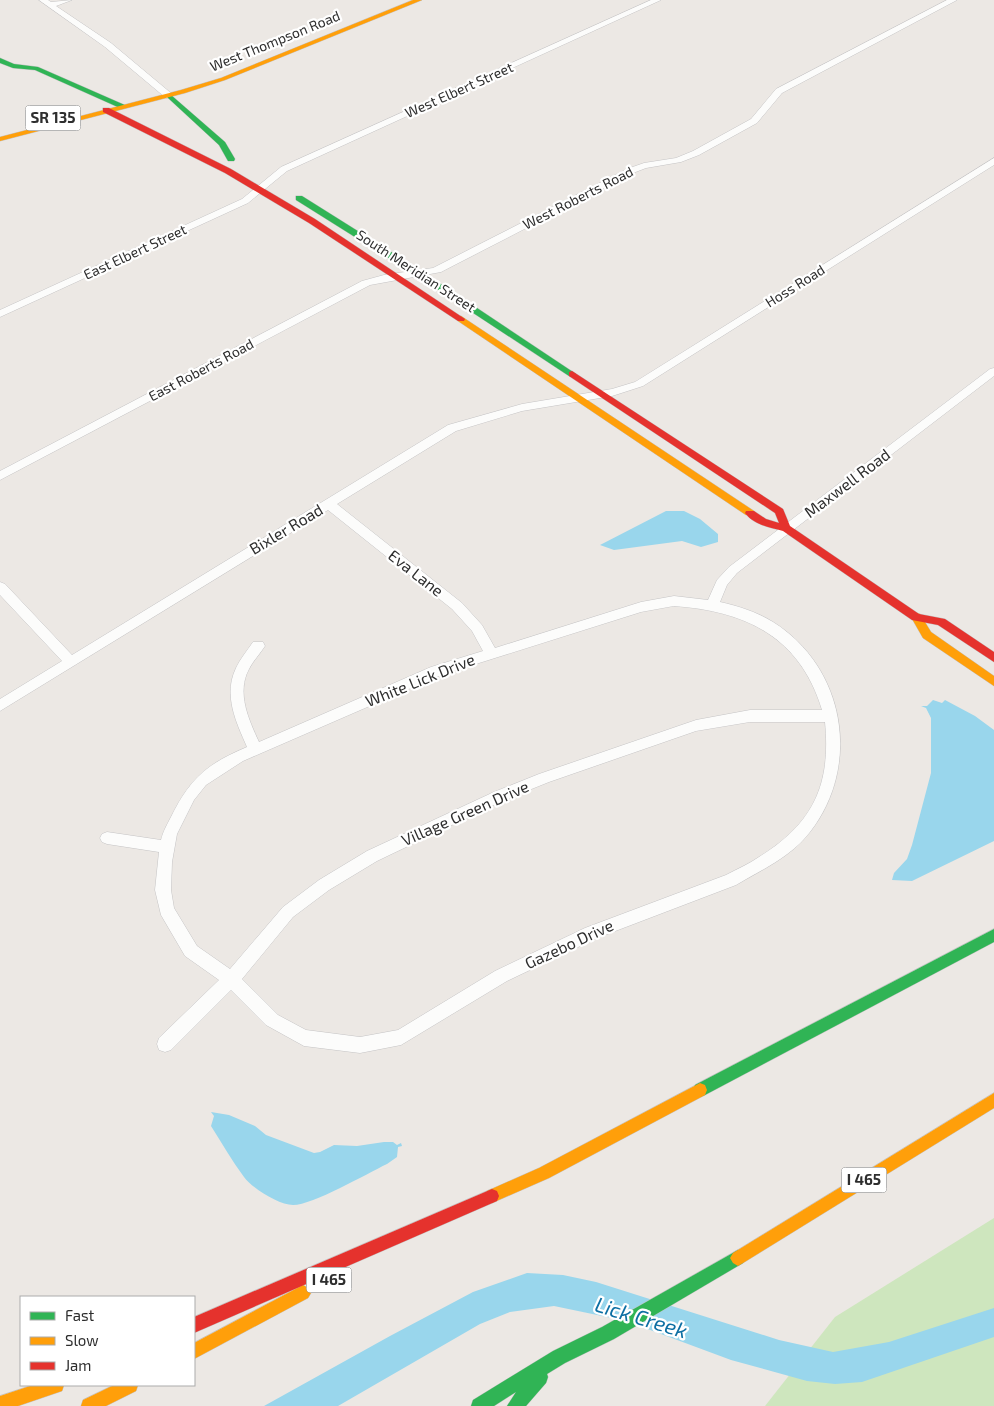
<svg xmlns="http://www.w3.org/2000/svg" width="994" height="1406" viewBox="0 0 994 1406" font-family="'Exo 2',sans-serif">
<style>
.green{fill:#cee6be}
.water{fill:#99d6ec}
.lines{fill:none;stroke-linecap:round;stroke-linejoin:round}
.street-casing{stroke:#c5c4c5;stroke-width:1}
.fast-casing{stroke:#c5c4c5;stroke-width:1}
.slow-casing{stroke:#c5c4c5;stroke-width:1}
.jam-casing{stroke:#c5c4c5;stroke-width:1}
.street{fill:#fcfcfb;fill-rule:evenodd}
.fast{fill:#30b455;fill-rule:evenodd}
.slow{fill:#ff9f0a;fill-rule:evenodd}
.jam{fill:#e5322d;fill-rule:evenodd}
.labels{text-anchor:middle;stroke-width:4.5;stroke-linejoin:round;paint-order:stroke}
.far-street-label{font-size:14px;fill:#2e2e2e;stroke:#fff}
.shield{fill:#fff;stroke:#6d6d6d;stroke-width:1}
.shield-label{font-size:15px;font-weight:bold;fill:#2e2e2e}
.street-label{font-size:16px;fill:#2e2e2e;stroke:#fff}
.near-water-label{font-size:21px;font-style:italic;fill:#0d6fa3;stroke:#fff}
</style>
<rect width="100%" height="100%" fill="#ece8e4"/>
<path class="green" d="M 994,1218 L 994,1406 L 765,1406 L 835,1317 Z"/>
<g class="water">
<path d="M 666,511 L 684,511 L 700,519 L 718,534 L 718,542 L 701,547 L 682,541 L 614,550 L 600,545 Z"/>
<path d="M 933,700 L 942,703 L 945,700 L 975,716 L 994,730 L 994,841 L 912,881 L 892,880 L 894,873 L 907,859 L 912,845 L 931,773 L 931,718 L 926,708 L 921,706 L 927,706 Z"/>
<path d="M 211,1112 L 229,1115 L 255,1126 L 266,1135 L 314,1153 L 320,1152 L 334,1145 L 357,1146 L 384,1142 L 393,1142 L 397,1145 L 401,1143 L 402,1146 L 398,1147 L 397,1157 L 387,1164 C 366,1174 313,1205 293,1205 C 279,1205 252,1188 244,1177 C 232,1161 222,1143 211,1126 L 214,1116 Z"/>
<path d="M 527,1273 L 563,1275 L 596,1282 L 779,1340 L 833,1352 L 889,1342 L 994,1308 L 994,1337 L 862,1382 L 835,1384 L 807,1381 L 731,1360 L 626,1321 L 554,1306 L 510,1312 L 480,1324 L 338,1406 L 264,1406 L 390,1336 L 473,1292 Z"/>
</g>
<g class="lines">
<g class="street-casing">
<g id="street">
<path d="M 39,0 L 48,0 L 51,2 L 72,0 L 56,6 L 111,43 L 172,94 L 172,98 L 166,98 L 105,47 Z"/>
<path d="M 651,0 L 661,0 L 287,171 L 248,203 L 0,317 L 0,310 L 242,199 L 281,167 Z"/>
<path d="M 947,0 L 957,0 L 782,93 L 757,123 L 699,155 L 681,162 L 646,168 L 633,173 L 441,272 L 370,285 L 0,480 L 0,471 L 362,281 L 384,275 L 433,268 L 627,169 L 644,163 L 676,158 L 693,151 L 751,119 L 776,89 Z"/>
<path d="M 994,158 L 994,165 L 643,386 L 612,396 L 522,411 L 456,431 L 337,504 L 462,603 L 482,625 L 495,648 L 641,602 L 674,596 L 708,600 L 717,580 L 729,567 L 990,369 L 994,368 L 994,376 L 737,573 L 727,585 L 720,602 C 738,606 757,612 773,622 C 845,667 862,765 810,832 C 791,857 763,869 736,885 L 597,938 L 507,981 L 401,1045 L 360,1053 L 304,1046 L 266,1025 L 231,990 L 171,1050 L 165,1052 L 159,1050 L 157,1044 L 159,1038 L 219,980 L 185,956 L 161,915 L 155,890 L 159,852 L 107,844 L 102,842 L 100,838 L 102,834 L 107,832 L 161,840 C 163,831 168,823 172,815 C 191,777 209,763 247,747 C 236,722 223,695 236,668 C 240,659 247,651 253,642 L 263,642 L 265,646 C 260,654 253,661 249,669 C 236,693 249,720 259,742 L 431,667 L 483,651 L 472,631 L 452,609 L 328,510 L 0,711 L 0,699 L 62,661 L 0,595 L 0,582 L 5,584 L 72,655 L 448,425 L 522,404 L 612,389 L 635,382 ZM 674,606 C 746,611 800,637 822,710 L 750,710 L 696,720 L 539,774 L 494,792 L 367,851 L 319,880 L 283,907 L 230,969 L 197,946 L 174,908 L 171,890 L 172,862 L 177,834 L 194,800 L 206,785 L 243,761 L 441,675 L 641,612 ZM 750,722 L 825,722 C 831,784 814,823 759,857 C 749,864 737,869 726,875 L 585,928 L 495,971 L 398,1030 L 360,1037 L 306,1030 L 278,1015 L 242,979 L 293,917 L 329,890 L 377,861 L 504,800 L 549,782 L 696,731 Z"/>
</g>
</g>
<g class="fast-casing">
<g id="fast">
<path d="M 0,58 L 14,64 L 38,67 L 127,106 L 120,108 L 35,70 L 13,68 L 0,63 Z"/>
<path d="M 167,95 L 171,95 L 225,142 L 235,159 L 234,161 L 228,161 L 219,145 L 167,97 Z"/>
<path d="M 296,196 L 302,196 L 423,272 L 576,374 L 572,377 L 569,376 L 417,276 L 296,200 Z"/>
<path d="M 994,929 L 994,942 L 705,1095 L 700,1097 L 695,1095 L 693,1090 L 695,1085 Z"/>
<path d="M 738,1250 L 743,1253 L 746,1258 L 743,1263 L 614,1339 L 565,1363 L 547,1374 L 548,1377 L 546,1383 L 526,1406 L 507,1406 L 516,1392 L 494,1406 L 471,1406 L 473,1400 L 553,1351 L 602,1327 Z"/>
</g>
</g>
<g class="slow-casing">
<g id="slow">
<path d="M 413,0 L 422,0 L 225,80 L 185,93 L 0,141 L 0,137 L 181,90 L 221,78 Z"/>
<path d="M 461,316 L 754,511 L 755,513 L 754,515 L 746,515 L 458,321 L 457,319 Z"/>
<path d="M 916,613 L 920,614 L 931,632 L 994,676 L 994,686 L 923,638 L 911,617 Z"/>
<path d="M 700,1083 L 705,1085 L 707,1090 L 705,1095 L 549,1178 L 492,1203 L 487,1201 L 485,1196 L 487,1191 L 539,1168 Z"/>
<path d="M 994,1093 L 994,1108 L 743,1263 L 738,1266 L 733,1263 L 730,1258 L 733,1253 Z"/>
<path d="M 303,1285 L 308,1288 L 311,1293 L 308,1298 L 194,1359 L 194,1343 Z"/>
<path d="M 33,1385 L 64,1385 L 62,1391 L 18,1406 L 0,1406 L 0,1396 Z"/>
<path d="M 114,1385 L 138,1385 L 136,1391 L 106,1406 L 81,1406 L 83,1400 Z"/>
</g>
</g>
<g class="jam-casing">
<g id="jam">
<path d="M 103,108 L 109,108 L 231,169 L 315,219 L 465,319 L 464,321 L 458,321 L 309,223 L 225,173 L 103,112 Z"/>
<path d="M 572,371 L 783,509 L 790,526 L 919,614 L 945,619 L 994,652 L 994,662 L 938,625 L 912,620 L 783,531 C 769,527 754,525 745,513 L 746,511 L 754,511 L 766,519 L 779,523 L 775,513 L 569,376 L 569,372 Z"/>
<path d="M 492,1189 L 497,1191 L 499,1196 L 497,1201 L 194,1333 L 194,1317 Z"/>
</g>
</g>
<use href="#street" class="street"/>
<use href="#fast" class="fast"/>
<use href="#slow" class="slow"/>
<use href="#jam" class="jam"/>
</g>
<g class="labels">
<g class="far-street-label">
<text transform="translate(275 41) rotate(-22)" y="5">West Thompson Road</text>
<text transform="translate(459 90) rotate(-24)" y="5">West Elbert Street</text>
<text transform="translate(578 198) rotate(-27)" y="5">West Roberts Road</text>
<text transform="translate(135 252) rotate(-25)" y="5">East Elbert Street</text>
<text transform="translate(416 271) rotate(33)" y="5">South Meridian Street</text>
<text transform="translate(795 286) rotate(-32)" y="5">Hoss Road</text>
<text transform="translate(201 370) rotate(-28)" y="5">East Roberts Road</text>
</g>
<g class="shield">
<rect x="25.5" y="105.5" width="55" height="25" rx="4"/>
<rect x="841.5" y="1167.5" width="45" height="25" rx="4"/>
<rect x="306.5" y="1267.5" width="45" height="25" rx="4"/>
</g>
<g class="shield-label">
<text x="53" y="123">SR 135</text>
<text x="864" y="1185">I 465</text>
<text x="329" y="1285">I 465</text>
</g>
<g class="street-label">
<text transform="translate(847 483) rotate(-37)" y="6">Maxwell Road</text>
<text transform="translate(286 529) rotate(-31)" y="6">Bixler Road</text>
<text transform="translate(416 573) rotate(38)" y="6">Eva Lane</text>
<text transform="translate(420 680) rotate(-22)" y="6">White Lick Drive</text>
<text transform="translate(465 813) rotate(-24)" y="6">Village Green Drive</text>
<text transform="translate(569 944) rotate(-25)" y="6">Gazebo Drive</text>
</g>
<g class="near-water-label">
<text transform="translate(641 1318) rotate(17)" y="7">Lick Creek</text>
</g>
</g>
<rect x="20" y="1296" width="175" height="90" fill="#ffffff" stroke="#ababab"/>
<rect x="30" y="1312" width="25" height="8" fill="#30b455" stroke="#ababab"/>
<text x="65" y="1321" font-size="15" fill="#2e2e2e">Fast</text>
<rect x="30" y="1337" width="25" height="8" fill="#ff9f0a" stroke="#ababab"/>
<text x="65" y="1346" font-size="15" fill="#2e2e2e">Slow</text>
<rect x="30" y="1362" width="25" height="8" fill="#e5322d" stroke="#ababab"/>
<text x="65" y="1371" font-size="15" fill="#2e2e2e">Jam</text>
</svg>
